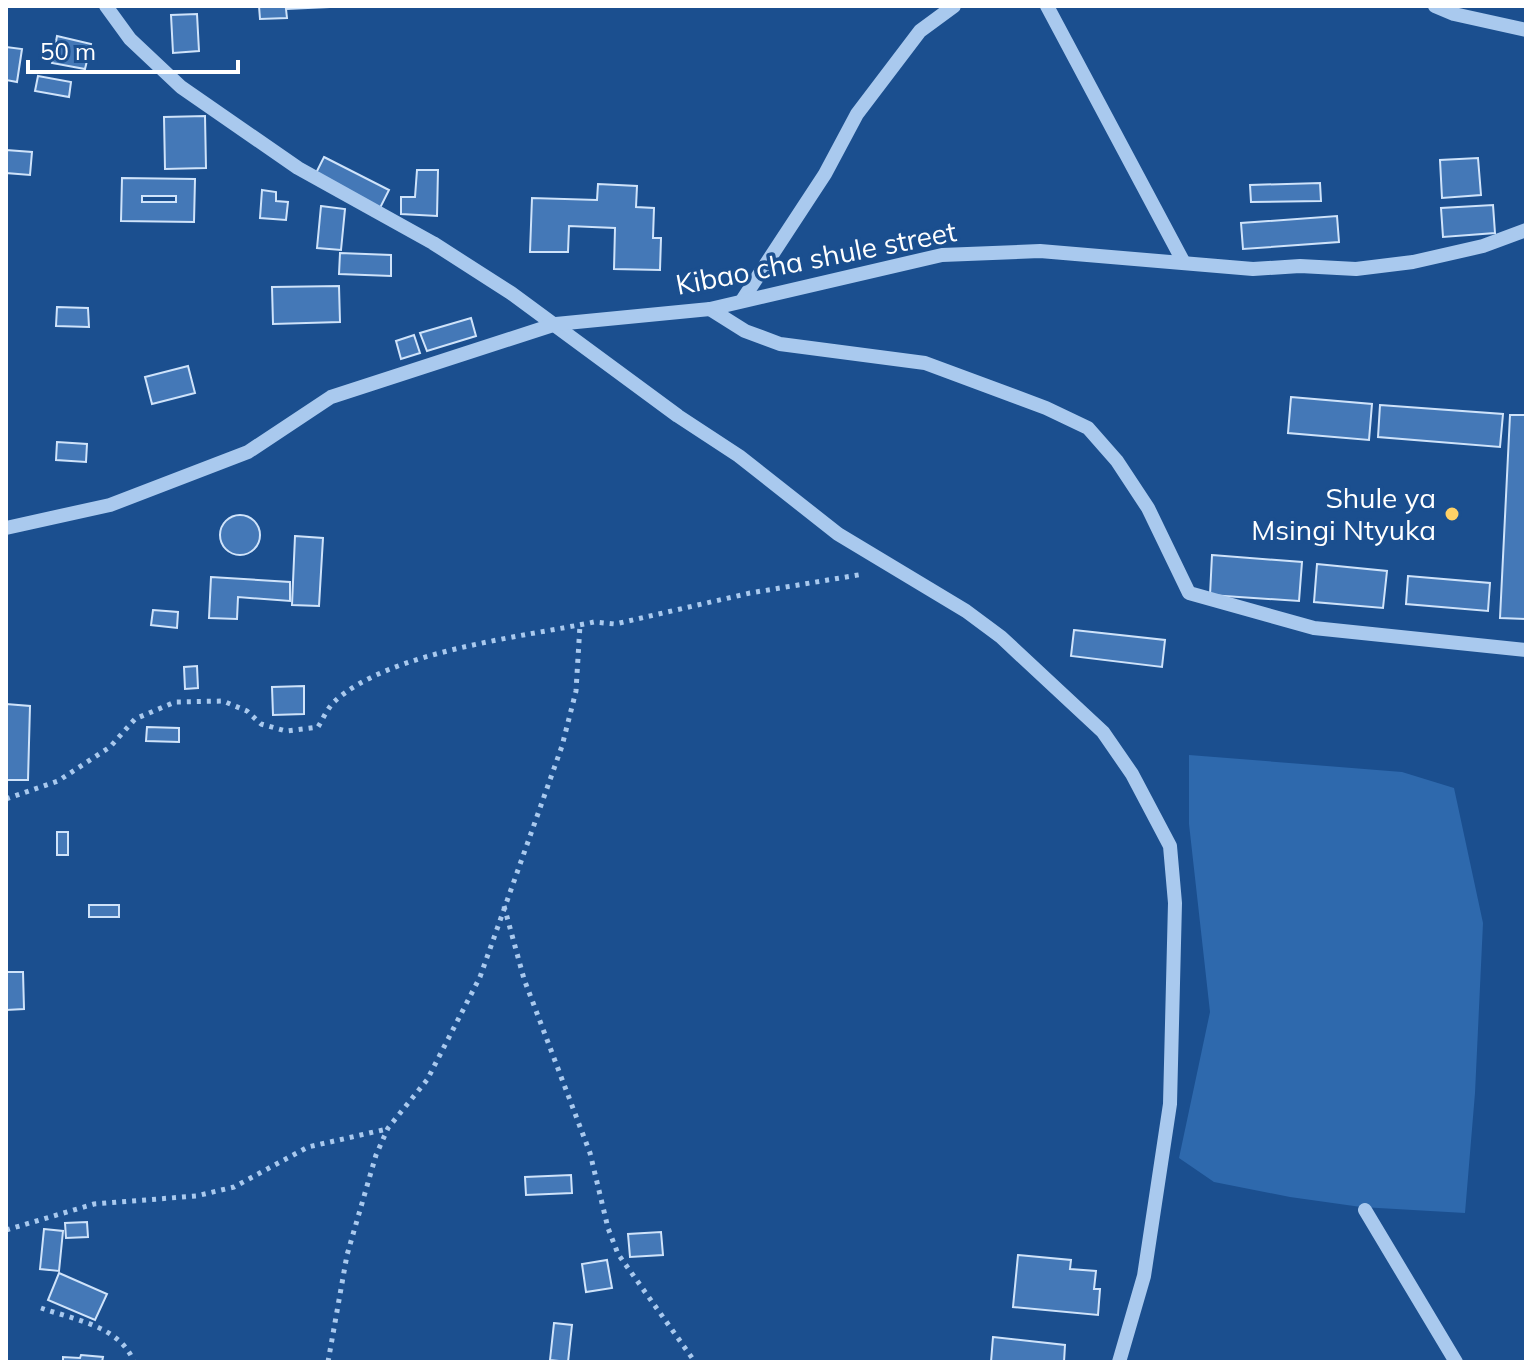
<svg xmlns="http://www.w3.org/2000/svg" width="1532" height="1368" viewBox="0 0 1532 1368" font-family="Mulish,sans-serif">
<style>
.green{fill:#2e69ad}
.building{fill:#4478b7;stroke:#cfe3fa;stroke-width:2;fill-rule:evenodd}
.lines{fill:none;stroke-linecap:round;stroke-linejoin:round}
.path{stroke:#a9c9ee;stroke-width:5;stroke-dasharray:4 6;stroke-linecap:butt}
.minor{stroke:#a9c9ee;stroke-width:14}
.poi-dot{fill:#ffd166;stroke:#1b4f8f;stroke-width:3}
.labels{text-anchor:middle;stroke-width:7;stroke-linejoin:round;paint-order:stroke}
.street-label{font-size:28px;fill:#fff;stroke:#1b4f8f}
.poi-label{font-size:28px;fill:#fff;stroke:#1b4f8f;text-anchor:end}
</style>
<rect width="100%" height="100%" fill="#1b4f8f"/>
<path class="green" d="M 1189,755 L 1402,772 L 1454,788 L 1483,923 L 1475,1093 L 1465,1213 L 1361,1207 L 1290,1197 L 1214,1182 L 1179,1158 L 1210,1012 L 1189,824 Z"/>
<g class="building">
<path d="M 259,6 L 329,6 L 329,7 L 286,9 L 287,18 L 260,19 Z"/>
<path d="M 197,14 L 199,51 L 173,53 L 171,15 Z"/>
<path d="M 57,36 L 91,44 L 85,69 L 52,63 Z"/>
<path d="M 6,47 L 22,49 L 17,82 L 6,80 Z"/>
<path d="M 38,76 L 71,82 L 69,97 L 35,91 Z"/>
<path d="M 205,116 L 206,168 L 165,169 L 164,117 Z"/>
<path d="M 6,150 L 32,152 L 30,175 L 6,173 Z"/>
<path d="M 324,157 L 389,190 L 380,208 L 315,175 Z"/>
<path d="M 1478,158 L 1481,195 L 1442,198 L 1440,160 Z"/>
<path d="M 417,170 L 438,170 L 437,216 L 401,214 L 401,197 L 415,197 Z"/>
<path d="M 122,178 L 195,179 L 194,222 L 121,221 ZM 142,196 L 176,196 L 176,202 L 142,202 Z"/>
<path d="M 1320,183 L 1321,201 L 1251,202 L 1250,185 Z"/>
<path d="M 598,184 L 637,186 L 636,207 L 654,208 L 653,238 L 661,238 L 660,270 L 614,269 L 615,228 L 569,226 L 568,252 L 530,252 L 532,198 L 597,200 Z"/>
<path d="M 262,190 L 276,192 L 276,201 L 288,202 L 286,220 L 260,218 Z"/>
<path d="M 1493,205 L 1495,233 L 1443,237 L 1441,208 Z"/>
<path d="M 321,206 L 345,209 L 341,250 L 317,248 Z"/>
<path d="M 1337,216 L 1339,242 L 1243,249 L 1241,223 Z"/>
<path d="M 340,253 L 391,255 L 391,276 L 339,274 Z"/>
<path d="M 339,286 L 340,322 L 273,324 L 272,287 Z"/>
<path d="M 57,307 L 88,308 L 89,327 L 56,326 Z"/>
<path d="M 471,318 L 476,336 L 427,351 L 420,333 Z"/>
<path d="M 414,335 L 420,353 L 401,359 L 396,341 Z"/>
<path d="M 188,366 L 195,393 L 152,404 L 145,377 Z"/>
<path d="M 1291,397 L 1372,404 L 1369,440 L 1288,433 Z"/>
<path d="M 1380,405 L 1503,414 L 1500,447 L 1378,437 Z"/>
<path d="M 1510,415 L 1526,415 L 1526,619 L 1500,618 Z"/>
<path d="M 57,442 L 87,444 L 86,462 L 56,460 Z"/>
<circle cx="240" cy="535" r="20"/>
<path d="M 295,536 L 323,538 L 319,606 L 292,605 Z"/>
<path d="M 1212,555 L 1302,562 L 1299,601 L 1210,595 Z"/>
<path d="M 1317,564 L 1387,571 L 1383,608 L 1314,602 Z"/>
<path d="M 1408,576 L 1490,583 L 1488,611 L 1406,604 Z"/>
<path d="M 211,577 L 290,582 L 290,601 L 238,597 L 237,619 L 209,618 Z"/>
<path d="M 153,610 L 178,612 L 177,628 L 151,625 Z"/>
<path d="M 1074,630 L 1165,640 L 1162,667 L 1071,656 Z"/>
<path d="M 197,666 L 198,688 L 185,689 L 184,667 Z"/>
<path d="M 304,686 L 304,714 L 273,715 L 272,687 Z"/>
<path d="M 6,704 L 30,706 L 28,780 L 6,780 Z"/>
<path d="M 147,727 L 179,728 L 179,742 L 146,741 Z"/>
<rect x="57" y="832" width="11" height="23"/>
<rect x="89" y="905" width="30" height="12"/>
<path d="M 6,972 L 23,972 L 24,1009 L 6,1010 Z"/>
<path d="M 571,1175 L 572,1193 L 526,1195 L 525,1177 Z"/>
<path d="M 87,1222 L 88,1237 L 66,1238 L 65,1223 Z"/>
<path d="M 44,1229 L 63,1231 L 59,1271 L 40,1269 Z"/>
<path d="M 661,1232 L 663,1255 L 630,1257 L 628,1234 Z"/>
<path d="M 1018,1255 L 1071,1260 L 1070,1269 L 1096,1271 L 1094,1289 L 1100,1289 L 1098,1315 L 1013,1307 Z"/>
<path d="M 607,1260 L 612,1288 L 586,1292 L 582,1264 Z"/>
<path d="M 59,1273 L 107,1294 L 95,1320 L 48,1300 Z"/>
<path d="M 554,1323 L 572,1325 L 568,1362 L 550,1360 Z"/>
<path d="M 993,1337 L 1065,1345 L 1064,1362 L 991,1362 Z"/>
<path d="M 81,1355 L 103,1357 L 102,1362 L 63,1362 L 63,1357 L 80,1358 Z"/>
</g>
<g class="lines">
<g class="path">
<path d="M 6,799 L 58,781 L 110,747 L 135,719 L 175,702 L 223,701 L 247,711 L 261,724 L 286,731 L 318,727 C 323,719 328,707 335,701 C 390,651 522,637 594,622 L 615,624 L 750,593 L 864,574"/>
<path d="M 504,906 L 524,979 L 590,1153 L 608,1228 L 618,1254 L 695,1362"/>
<path d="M 6,1230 L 94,1204 L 196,1196 L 234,1187 L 308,1147 L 387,1129"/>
<path d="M 41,1308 C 75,1320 120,1326 134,1362"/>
<path d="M 328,1362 L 347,1255 L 376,1155 L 388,1128 L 427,1080 L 480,977 L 562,746 L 576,691 L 580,625"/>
</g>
<g class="minor">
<path d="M 106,6 L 130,39 L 181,87 L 298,168 L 433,243 L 511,293 L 678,416 L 739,456 L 838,534 L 966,611 L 1001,637 L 1103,732 L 1132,774 L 1170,846 L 1175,903 L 1170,1104 L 1144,1276 L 1119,1362"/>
<path d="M 1047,6 L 1184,263"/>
<path d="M 1435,6 L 1454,14 L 1526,30"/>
<path d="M 743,299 L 825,174 L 857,114 L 920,31 L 954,6"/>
<path d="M 710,309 L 745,331 L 780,344 L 925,363 L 1046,408 L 1088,428 L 1117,461 L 1148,508 L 1189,593 L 1314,628 L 1526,650"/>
<path d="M 6,528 L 110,505 L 248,452 L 331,397 L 556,324 L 710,309 L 942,255 L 1040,251 L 1253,269 L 1300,266 L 1356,269 L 1413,262 L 1483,246 L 1526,230"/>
<path d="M 1365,1210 L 1456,1362"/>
</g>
</g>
<circle class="poi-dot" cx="1452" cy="514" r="8"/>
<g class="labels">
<g class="street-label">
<text transform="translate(816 258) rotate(-11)" y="10">Kibao cha shule street</text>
</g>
<g class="poi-label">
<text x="1436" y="508">Shule ya<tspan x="1436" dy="32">Msingi Ntyuka</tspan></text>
</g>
</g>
<rect width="1532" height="1368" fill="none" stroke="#ffffff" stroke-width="16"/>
<path d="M28 60v12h210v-12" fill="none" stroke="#ffffff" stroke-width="4"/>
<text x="40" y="60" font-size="24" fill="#ffffff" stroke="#1b4f8f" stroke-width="6" paint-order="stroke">50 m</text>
</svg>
